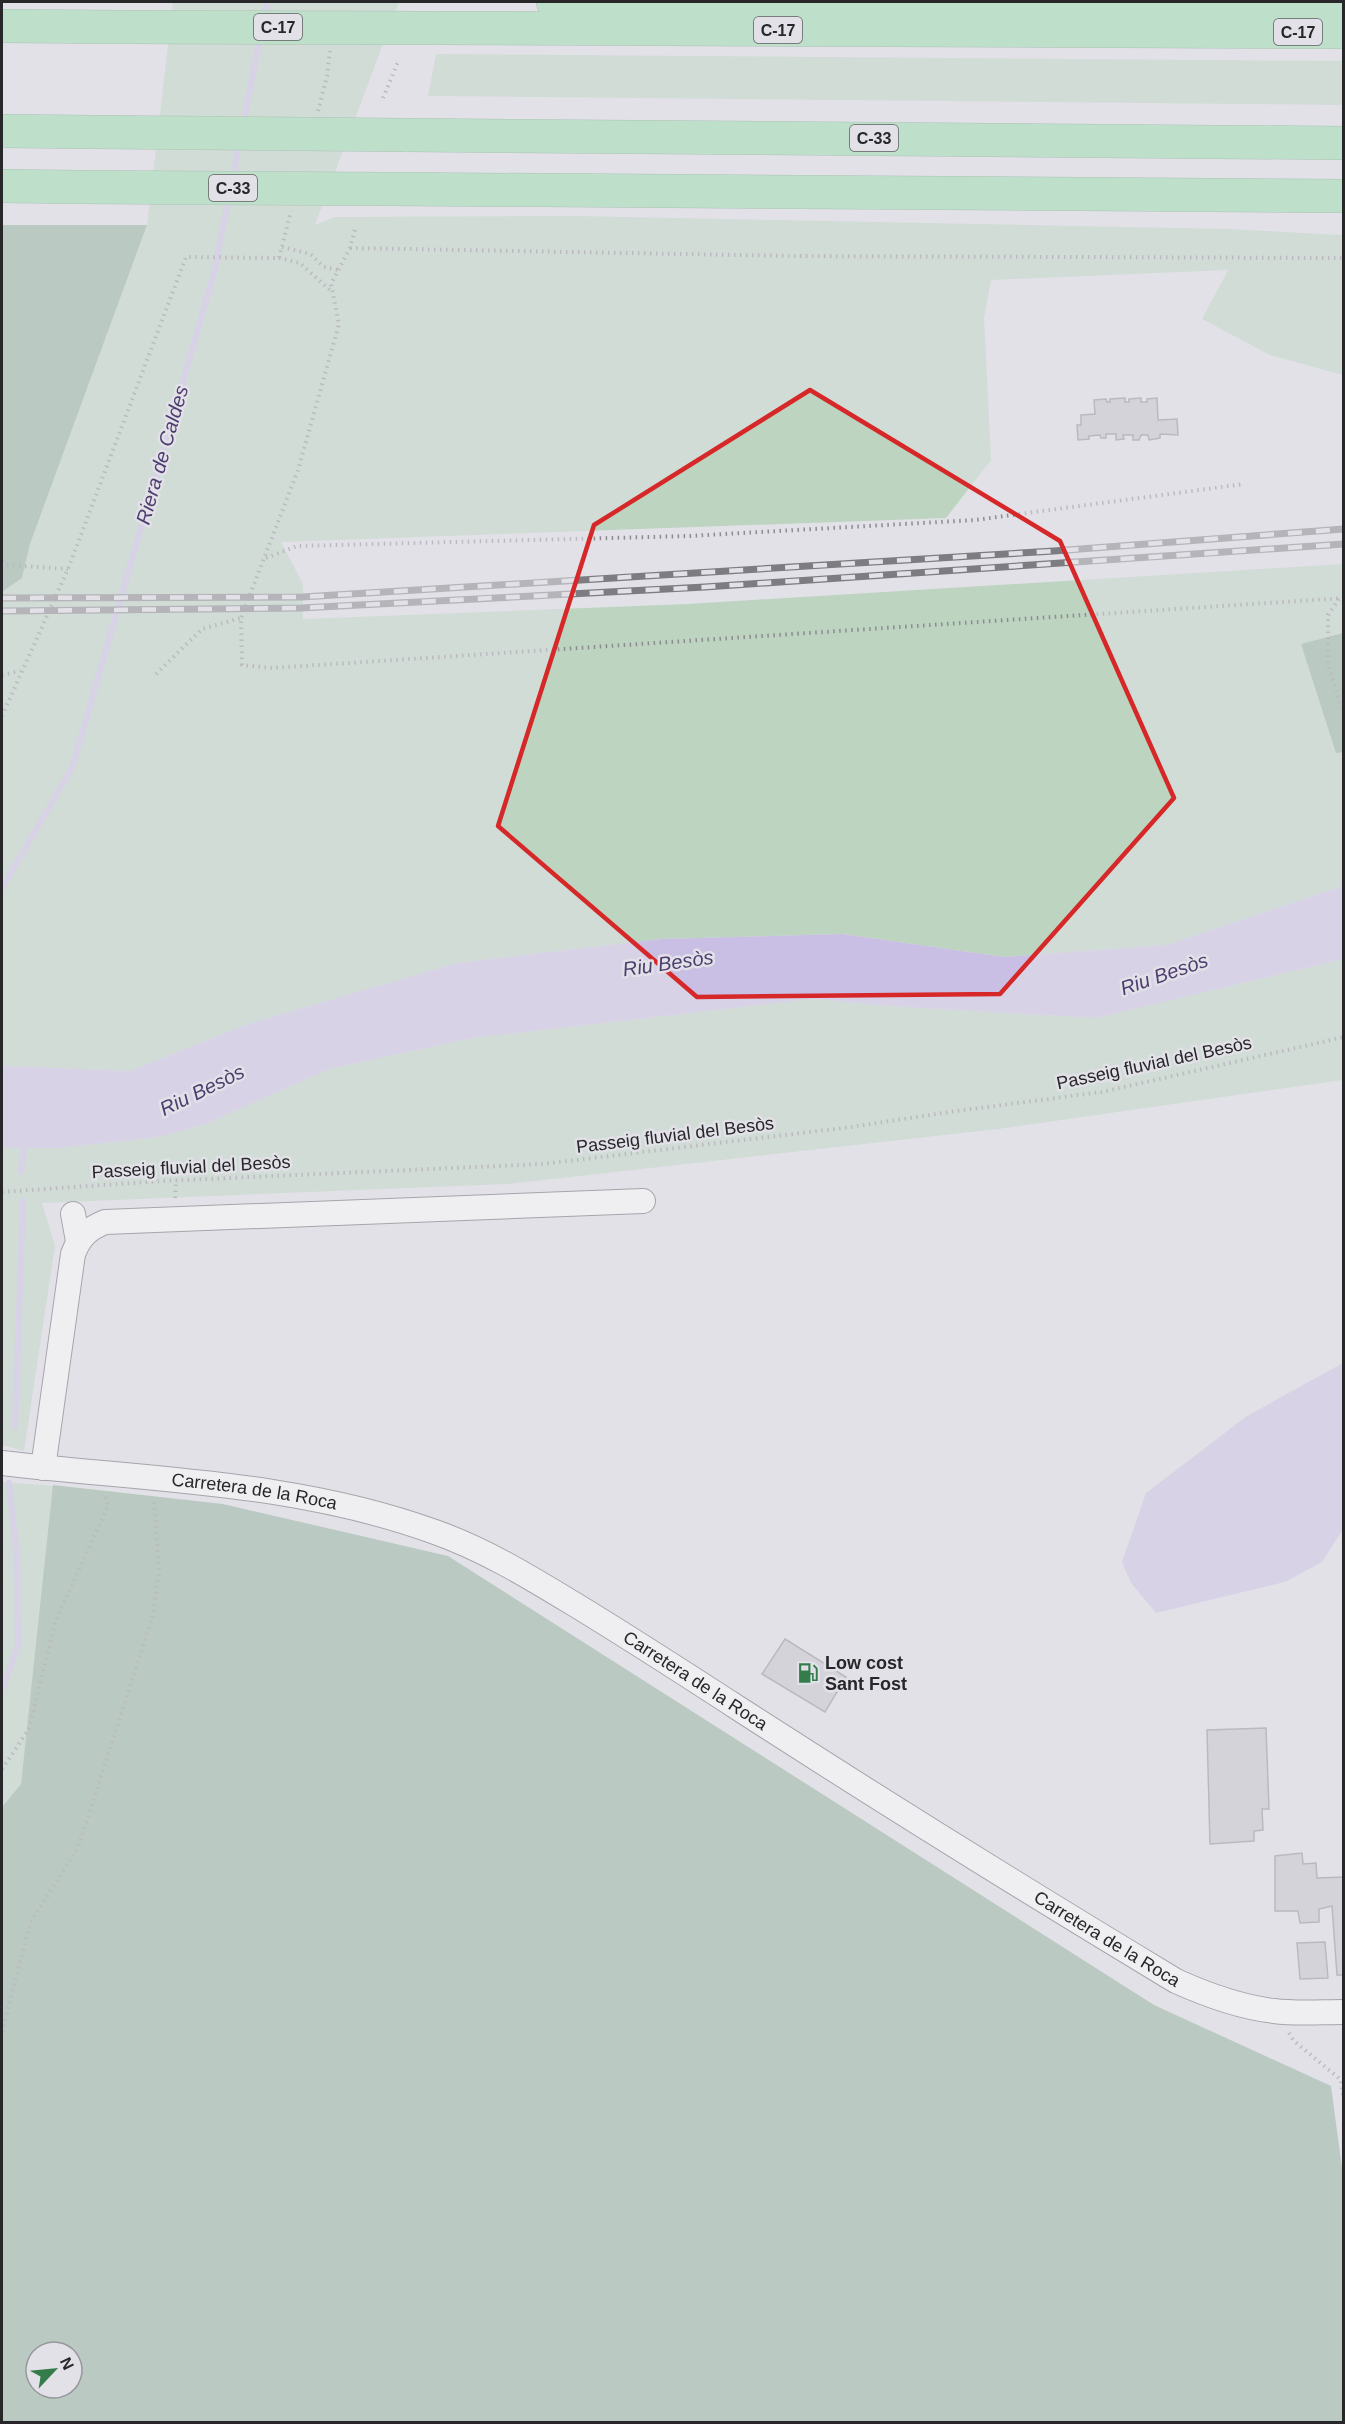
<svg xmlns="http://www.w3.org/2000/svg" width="1345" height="2424" viewBox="0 0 1345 2424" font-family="Arial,sans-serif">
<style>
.green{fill:#bdd4c1}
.forest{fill:#8aac92;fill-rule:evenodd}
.water{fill:#c9bfe4}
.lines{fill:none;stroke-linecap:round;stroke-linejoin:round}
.stream{stroke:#c9bfe4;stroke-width:6}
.building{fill:#c4c2c9;stroke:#89888e;stroke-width:1.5}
.minor-casing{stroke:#5d5b62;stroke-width:26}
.highway-casing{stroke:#6d9c7a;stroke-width:34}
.path{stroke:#8c8b90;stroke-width:4;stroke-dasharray:1.5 4.5;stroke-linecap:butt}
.minor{stroke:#fff;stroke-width:24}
.highway{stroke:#92dca5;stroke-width:33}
.rail-casing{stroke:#7d7c81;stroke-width:7}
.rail{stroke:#e2e1e8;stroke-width:4.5;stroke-dasharray:14;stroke-linecap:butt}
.highway-bridge-casing{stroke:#6d9c7a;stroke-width:34;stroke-linecap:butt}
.highway-bridge{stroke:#92dca5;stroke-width:33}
.marked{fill:none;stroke:#d62828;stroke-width:4.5;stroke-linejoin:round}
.labels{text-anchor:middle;stroke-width:5;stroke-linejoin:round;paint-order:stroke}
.shield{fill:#e2e1e8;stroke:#5f5e62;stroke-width:1.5}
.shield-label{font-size:16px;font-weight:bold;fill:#272629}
.street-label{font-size:18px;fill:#272629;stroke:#e2e1e8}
.poi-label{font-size:18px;font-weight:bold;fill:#272629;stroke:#e2e1e8;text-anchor:start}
.water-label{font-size:20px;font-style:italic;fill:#4e3d6f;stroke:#e2e1e8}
</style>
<rect width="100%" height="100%" fill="#e2e1e8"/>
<g class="green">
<path d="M 173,2 L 399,2 L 315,225 L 335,217 L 574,216 L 1227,229 L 1343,235 L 1343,375 L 1270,355 L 1202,319 L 1228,270 L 991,280 L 984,318 L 991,460 L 946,518 L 281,542 L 303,584 L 303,619 L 688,604 L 1343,564 L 1343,633 L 1302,644 L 1336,752 L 1343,752 L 1343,886 L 1167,945 L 1004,957 L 842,934 L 661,939 L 457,963 L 248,1024 L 130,1071 L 2,1066 L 2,592 L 22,578 L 30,544 L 147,225 Z"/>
<path d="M 436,54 L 1343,61 L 1343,105 L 428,96 Z"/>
<path d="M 1343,959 L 1343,1080 L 998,1129 L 507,1184 L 42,1203 L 55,1246 L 24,1451 L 2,1445 L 2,1148 L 57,1148 L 159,1137 L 208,1123 L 329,1069 L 472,1038 L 813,999 L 888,1006 L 1096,1018 Z"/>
<path d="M 2,1482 L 55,1486 L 21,1784 L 2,1807 Z"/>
</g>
<g class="forest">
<path d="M 2,225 L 147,225 L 30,544 L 22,578 L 2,592 Z"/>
<path d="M 1343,633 L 1343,752 L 1336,753 L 1301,644 Z"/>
<path d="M 53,1485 L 223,1504 L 448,1556 L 1154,2005 L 1331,2086 L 1344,2183 L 1343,2422 L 2,2422 L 2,1807 L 21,1784 ZM 36,2352 L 72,2352 L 72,2388 L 36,2388 Z"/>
</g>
<g class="water">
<path d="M 1343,886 L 1343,959 L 1096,1018 L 888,1006 L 813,999 L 472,1038 L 329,1069 L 208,1123 L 159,1137 L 57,1148 L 2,1148 L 2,1066 L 130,1071 L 248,1024 L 457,963 L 661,939 L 842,934 L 1004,957 L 1167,945 Z"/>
<path d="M 1343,1363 L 1343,1529 L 1322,1562 L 1285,1582 L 1156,1613 L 1131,1583 L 1122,1562 L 1146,1493 L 1247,1416 Z"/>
</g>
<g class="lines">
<g class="stream">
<path d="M 264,19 L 267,2"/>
<path d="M 243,125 L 260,37"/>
<path d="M 233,178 L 239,143"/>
<path d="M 2,888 L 72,768 L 214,273 L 229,196"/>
<path d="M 21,1171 L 25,1142"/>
<path d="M 15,1427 L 23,1201"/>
<path d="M 2,1690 L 18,1646 L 17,1558 L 9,1483"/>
</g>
</g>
<g class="building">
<path d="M 1125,398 L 1125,402 L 1129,402 L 1129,399 L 1141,398 L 1141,402 L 1147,402 L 1147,399 L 1157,398 L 1158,420 L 1177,419 L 1178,435 L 1160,434 L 1160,438 L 1149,440 L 1148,435 L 1141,435 L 1139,440 L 1133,440 L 1133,435 L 1123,435 L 1124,439 L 1116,440 L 1116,434 L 1106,434 L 1106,438 L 1101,438 L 1100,435 L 1089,436 L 1089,439 L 1078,440 L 1077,425 L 1081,425 L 1081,415 L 1095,414 L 1094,400 L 1106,399 L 1107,402 L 1110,402 L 1110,399 Z"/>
<path d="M 785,1639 L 846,1677 L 825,1712 L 762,1674 Z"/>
<path d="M 1266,1728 L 1269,1809 L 1262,1809 L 1263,1830 L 1254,1831 L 1254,1841 L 1210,1844 L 1207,1730 Z"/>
<path d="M 1302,1853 L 1303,1864 L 1316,1863 L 1317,1878 L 1344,1877 L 1344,1975 L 1337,1975 L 1332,1906 L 1319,1909 L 1319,1922 L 1300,1923 L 1298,1911 L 1275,1911 L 1275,1856 Z"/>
<path d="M 1325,1942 L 1328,1978 L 1300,1979 L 1297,1943 Z"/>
</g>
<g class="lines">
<g class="minor-casing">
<g id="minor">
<path d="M 73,1214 L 78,1241"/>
<path id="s1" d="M 2,1463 C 147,1480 295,1481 435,1532 C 483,1549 526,1575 569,1601 C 627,1636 684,1673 741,1710 C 885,1803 1030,1893 1176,1981 C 1207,1995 1239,2007 1274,2011 C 1296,2014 1321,2012 1344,2012"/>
<path d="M 43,1468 L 73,1254 C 80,1236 88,1229 105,1222 L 643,1201"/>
</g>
</g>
<g class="highway-casing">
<g id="highway">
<path d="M 553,2 L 1344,6"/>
<path d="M 2,26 L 122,27"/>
<path d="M 434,28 L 1344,32"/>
<path d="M 2,131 L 93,132"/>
<path d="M 405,135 L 1344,143"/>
<path d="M 2,186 L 76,187"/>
<path d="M 390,189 L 1344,196"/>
</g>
</g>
<g class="path">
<path d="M 383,98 L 398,62"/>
<path d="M 318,111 L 327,76 L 330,51"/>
<path d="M 355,230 L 350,248 L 331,284 L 339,324 L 298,470 L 241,618 L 242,665 L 272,668 L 1344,598"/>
<path d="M 282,247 L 310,254 L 324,267 L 339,270"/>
<path d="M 350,248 L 793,256 L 1344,258"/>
<path d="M 279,258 L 300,263 L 333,293"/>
<path d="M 266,558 L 297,546 L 689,536 L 975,520 L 1244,484"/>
<path d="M 2,562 L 6,565 L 68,569"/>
<path d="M 1339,599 L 1328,615 L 1328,665 L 1344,714"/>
<path d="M 156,674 L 202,629 L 241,618"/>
<path d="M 2,675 L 20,671"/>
<path d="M 2,716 L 68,569 L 186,257 L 279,258 L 291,211"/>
<path d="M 2,1192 L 161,1181 L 543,1164 L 851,1127 L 956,1111 L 1102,1092 L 1344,1037"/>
<path d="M 175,1198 L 176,1180"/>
<path d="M 2,1769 L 29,1729 L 56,1620 L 108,1506 L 104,1494"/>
<path d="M 2,2032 L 30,1923 L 78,1848 L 153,1615 L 159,1569 L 154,1498"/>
<path d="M 1289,2033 L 1294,2041 L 1341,2080 L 1344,2102"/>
</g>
<use href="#minor" class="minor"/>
<use href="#highway" class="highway"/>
<g class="rail-casing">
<g id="rail">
<path d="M 2,598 L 302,597 L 1054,551 L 1344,529"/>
<path d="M 2,611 L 301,608 L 705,587 L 1344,544"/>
</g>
</g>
<use href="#rail" class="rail"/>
<g class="highway-bridge-casing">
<g id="highway-bridge">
<path d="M 122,27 L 434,28"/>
<path d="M 93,132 L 405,135"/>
<path d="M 76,187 L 390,189"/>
</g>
</g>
<use href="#highway-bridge" class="highway-bridge"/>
</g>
<path d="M0 0H1345V2424H0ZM 810,390 L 1060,541 L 1174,798 L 1000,994 L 697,997 L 498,826 L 594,525 Z" fill="#e2e1e8" fill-opacity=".55" fill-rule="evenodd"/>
<path class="marked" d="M 810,390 L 1060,541 L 1174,798 L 1000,994 L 697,997 L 498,826 L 594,525 Z"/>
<defs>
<g id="fuel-bare" transform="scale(1.62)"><path d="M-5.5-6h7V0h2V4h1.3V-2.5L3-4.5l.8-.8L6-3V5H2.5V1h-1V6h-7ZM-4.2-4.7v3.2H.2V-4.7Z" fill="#347d4b" stroke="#e2e1e8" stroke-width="2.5" paint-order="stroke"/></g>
</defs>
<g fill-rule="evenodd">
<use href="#fuel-bare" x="808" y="1673"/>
</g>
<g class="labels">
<g class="shield">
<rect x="254" y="14" width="48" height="26" rx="4.5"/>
<rect x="754" y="17" width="48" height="26" rx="4.5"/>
<rect x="1274" y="19" width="48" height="26" rx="4.5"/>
<rect x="850" y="125" width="48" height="26" rx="4.5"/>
<rect x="209" y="175" width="48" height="26" rx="4.5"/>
</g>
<g class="shield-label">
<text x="278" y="33">C-17</text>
<text x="778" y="36">C-17</text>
<text x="1298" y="38">C-17</text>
<text x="874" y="144">C-33</text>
<text x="233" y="194">C-33</text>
</g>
<g class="street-label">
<text transform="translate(1154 1063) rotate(-12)" y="6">Passeig fluvial del Besòs</text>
<text transform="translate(675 1135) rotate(-7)" y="6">Passeig fluvial del Besòs</text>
<text transform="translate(191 1167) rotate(-3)" y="6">Passeig fluvial del Besòs</text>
<text dy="6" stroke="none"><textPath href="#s1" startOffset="254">Carretera de la Roca</textPath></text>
<text dy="6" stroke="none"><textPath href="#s1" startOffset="740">Carretera de la Roca</textPath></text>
<text dy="6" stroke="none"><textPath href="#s1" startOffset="1226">Carretera de la Roca</textPath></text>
</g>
<g class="poi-label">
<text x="825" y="1669">Low cost<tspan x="825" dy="21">Sant Fost</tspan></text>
</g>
<g class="water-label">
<text transform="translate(162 455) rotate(-74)" y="7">Riera de Caldes</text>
<text transform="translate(668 963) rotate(-8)" y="7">Riu Besòs</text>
<text transform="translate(1164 974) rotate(-19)" y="7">Riu Besòs</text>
<text transform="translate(202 1090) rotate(-26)" y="7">Riu Besòs</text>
</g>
</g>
<rect width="1345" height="2424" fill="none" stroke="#272629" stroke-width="6"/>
<g transform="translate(54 2370) rotate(64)"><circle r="28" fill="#e2e1e8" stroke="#97969c" stroke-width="1.5"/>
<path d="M0-4.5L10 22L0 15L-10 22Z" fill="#347d4b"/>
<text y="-9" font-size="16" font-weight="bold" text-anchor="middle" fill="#272629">N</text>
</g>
</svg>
